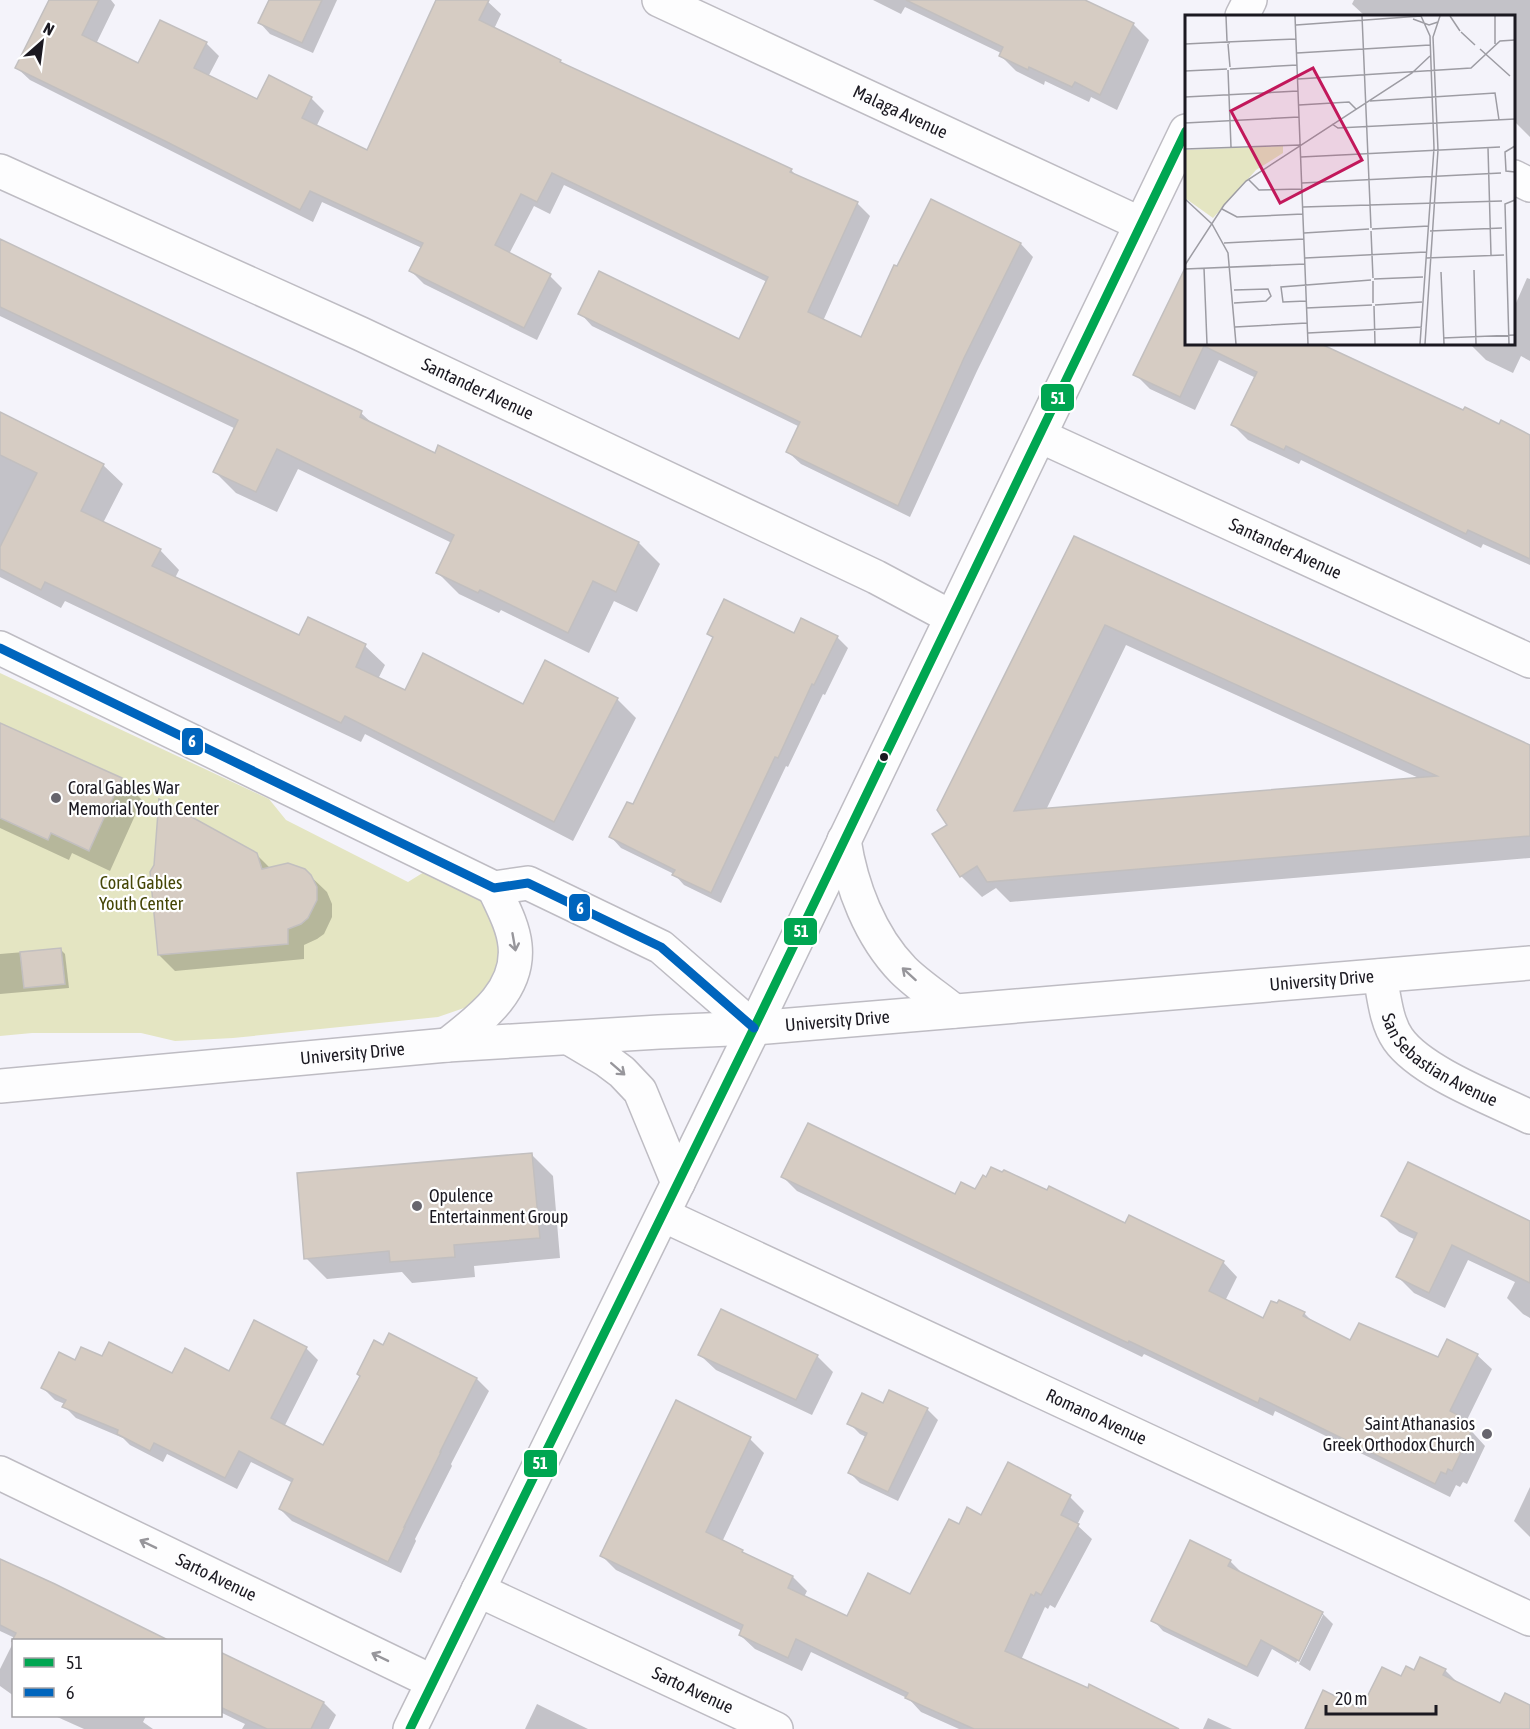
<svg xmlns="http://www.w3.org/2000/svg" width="1530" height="1729" viewBox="0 0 1530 1729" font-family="'Asap Condensed',sans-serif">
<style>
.green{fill:#e4e5c2}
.shadow{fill:#0003;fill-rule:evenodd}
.building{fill:#d6ccc3;stroke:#c2bfbf;stroke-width:1.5;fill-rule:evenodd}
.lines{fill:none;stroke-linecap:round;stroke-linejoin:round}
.minor-casing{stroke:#bebcc3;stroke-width:36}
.major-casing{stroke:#bebcc3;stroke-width:36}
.minor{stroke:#fdfdfe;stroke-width:33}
.major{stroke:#fdfdfe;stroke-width:33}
.bus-1-casing{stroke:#fff;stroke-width:14}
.bus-2-casing{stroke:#fff;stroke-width:14}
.bus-1{stroke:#00a651;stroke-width:9}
.bus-2{stroke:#0065bd;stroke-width:9}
.oneway{stroke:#97969b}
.bus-dot{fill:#1b1921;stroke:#fff;stroke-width:2}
.poi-dot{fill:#67656d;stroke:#fff;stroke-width:2}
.labels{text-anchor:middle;stroke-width:4.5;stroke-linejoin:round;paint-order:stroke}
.street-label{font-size:18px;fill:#1b1921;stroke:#fff}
.poi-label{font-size:18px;fill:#1b1921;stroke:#fff;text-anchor:start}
.park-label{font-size:18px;fill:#454606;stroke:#fff}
.inset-road{fill:none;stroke:#9d9ca3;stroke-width:1.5}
.view{fill:#c2185b;fill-opacity:0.15;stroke:#c2185b;stroke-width:3}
.inset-edge{fill:none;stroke:#1b1921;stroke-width:3}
.line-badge{stroke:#fff;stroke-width:2}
.badge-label{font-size:16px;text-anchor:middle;font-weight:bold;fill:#fff}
</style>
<rect width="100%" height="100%" fill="#f4f3fa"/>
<path class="green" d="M 0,673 L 269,799 L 286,820 L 408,882 L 429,869 L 437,869 L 489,905 L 504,943 L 494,984 L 467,1007 L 438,1017 L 233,1038 L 175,1041 L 141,1033 L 32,1033 L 0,1036 Z"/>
<g class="shadow">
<path d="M 50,0 L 111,0 L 115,5 L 96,44 L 139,65 L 206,43 L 219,56 L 208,77 L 258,101 L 311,98 L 324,111 L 316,127 L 368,152 L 438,0 L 486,0 L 501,14 L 494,29 L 560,61 L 564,65 L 791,170 L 797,176 L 857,203 L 870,216 L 823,321 L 861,339 L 931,201 L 1021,244 L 1033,257 L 977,371 L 910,517 L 801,464 L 788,452 L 800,427 L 592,326 L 580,313 L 739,341 L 767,282 L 564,185 L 550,214 L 534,206 L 509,254 L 550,276 L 562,288 L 537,340 L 424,284 L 411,271 L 422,248 L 322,202 L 313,222 L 30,80 L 17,68 Z"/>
<path d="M 270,0 L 337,0 L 313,53 L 270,34 L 260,23 Z"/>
<path d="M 873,0 L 1063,0 L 1133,24 L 1149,40 L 1117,110 L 1091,97 L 1089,102 L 1045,81 L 1044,85 L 1016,71 L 1000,55 L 1001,53 L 905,7 L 901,14 Z"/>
<path d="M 1354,0 L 1530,0 L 1530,137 L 1514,121 L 1514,16 L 1365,16 L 1352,4 Z"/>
<path d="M 0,241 L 361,413 L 374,425 L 435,455 L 639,543 L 660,564 L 637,612 L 614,601 L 589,653 L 501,610 L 499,613 L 459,594 L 438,573 L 452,543 L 298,469 L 277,512 L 236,493 L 215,472 L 236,429 L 0,316 Z"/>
<path d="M 1527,278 L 1530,279 L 1530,361 L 1521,356 L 1513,373 L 1486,360 L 1471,345 L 1472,344 L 1514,344 L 1514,302 L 1516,303 Z"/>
<path d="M 1186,285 L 1186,344 L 1318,344 L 1530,440 L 1530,565 L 1483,544 L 1481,548 L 1301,460 L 1299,464 L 1248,440 L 1233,425 L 1256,378 L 1219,360 L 1195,410 L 1150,389 L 1135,374 L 1175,310 Z"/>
<path d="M 0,414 L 103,465 L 123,484 L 103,523 L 160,550 L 179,570 L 175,578 L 300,637 L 309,619 L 365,646 L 385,665 L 378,679 L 405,692 L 524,706 L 617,699 L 636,718 L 573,841 L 365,734 L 361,742 L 65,601 L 61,608 L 0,577 Z"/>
<path d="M 1075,538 L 1530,746 L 1530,858 L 1010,902 L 996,888 L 982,897 L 961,876 ZM 1126,645 L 1421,779 L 1046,810 Z"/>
<path d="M 709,633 L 837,637 L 848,648 L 825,695 L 823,694 L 788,767 L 786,766 L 721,903 L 684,885 L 674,874 L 621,848 L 611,837 L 634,806 L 714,638 Z"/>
<path d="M 0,725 L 121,779 L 142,800 L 110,871 L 72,853 L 69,860 L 0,828 Z"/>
<path d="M 256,854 L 271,869 L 304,870 L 327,892 L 332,904 L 332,917 L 324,934 L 317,939 L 304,945 L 304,959 L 175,971 L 159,955 Z"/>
<path d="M 60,949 L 65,954 L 69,988 L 0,994 L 0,954 Z"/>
<path d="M 532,1155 L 553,1176 L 560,1258 L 474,1266 L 475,1277 L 412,1283 L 402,1272 L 327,1279 L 306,1258 Z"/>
<path d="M 783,1177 L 956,1196 L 976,1191 L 1126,1225 L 1223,1262 L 1237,1277 L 1225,1301 L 1264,1320 L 1304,1313 L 1314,1323 L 1350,1343 L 1439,1359 L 1477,1355 L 1492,1369 L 1465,1424 L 1485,1446 L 1467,1484 L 1463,1482 L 1460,1487 L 1456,1485 L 1450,1497 L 1275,1411 L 1273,1416 L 1144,1354 L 1142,1357 L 797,1191 Z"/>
<path d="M 1383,1216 L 1530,1227 L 1530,1318 L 1523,1314 L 1507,1298 L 1515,1282 L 1468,1260 L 1445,1308 L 1414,1293 L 1398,1277 L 1416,1240 L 1399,1232 Z"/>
<path d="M 306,1348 L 318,1360 L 284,1427 L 324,1447 L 477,1379 L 489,1391 L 451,1464 L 452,1466 L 415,1539 L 416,1541 L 401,1573 L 292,1521 L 280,1509 L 293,1483 L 251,1462 L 237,1489 L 167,1454 L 163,1462 L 130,1445 L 123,1438 L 76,1418 L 64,1406 L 65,1404 L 55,1400 L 43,1388 L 76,1362 L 102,1358 L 173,1375 L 229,1373 Z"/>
<path d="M 700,1355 L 817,1356 L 833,1372 L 812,1415 L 716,1370 Z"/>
<path d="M 883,1405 L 927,1409 L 938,1420 L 898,1501 L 860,1483 L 849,1472 L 866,1437 L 860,1434 L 849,1423 Z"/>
<path d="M 750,1439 L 764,1453 L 722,1542 L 742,1551 L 747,1556 L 793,1577 L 807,1591 L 804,1597 L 848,1618 L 911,1596 L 960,1526 L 982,1517 L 1009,1464 L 1070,1497 L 1084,1511 L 1077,1525 L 1092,1539 L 1055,1608 L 1050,1605 L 1048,1609 L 1045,1607 L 1021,1660 L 1174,1729 L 959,1729 L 921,1712 L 909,1699 L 811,1652 L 802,1671 L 755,1649 L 740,1635 L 742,1631 L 616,1570 L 602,1556 Z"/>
<path d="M 1530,1487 L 1530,1537 L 1514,1521 Z"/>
<path d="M 0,1561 L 165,1640 L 15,1638 L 0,1631 Z"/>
<path d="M 1230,1561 L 1240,1571 L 1240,1573 L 1322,1613 L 1333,1624 L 1310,1671 L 1299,1664 L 1323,1615 L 1320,1615 L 1296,1663 L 1272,1649 L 1258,1677 L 1163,1631 L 1153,1620 Z"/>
<path d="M 14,1641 L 14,1696 L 0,1686 L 0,1669 Z"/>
<path d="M 220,1657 L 324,1703 L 336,1715 L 329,1729 L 242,1729 L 245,1724 L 220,1712 Z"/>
<path d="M 1445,1670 L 1460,1685 L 1501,1705 L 1530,1706 L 1530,1729 L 1306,1729 L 1362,1711 L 1402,1678 L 1415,1671 Z"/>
<path d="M 537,1704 L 588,1729 L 525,1729 Z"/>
<path d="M 55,1716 L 146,1716 L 143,1722 L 153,1729 L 84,1729 Z"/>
<path d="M 1208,1718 L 1232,1729 L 1203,1729 Z"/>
</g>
<g class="building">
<path d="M 49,0 L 99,0 L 82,35 L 138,63 L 160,20 L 207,42 L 194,68 L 257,99 L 269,75 L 312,97 L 302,118 L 367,150 L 436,0 L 489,0 L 479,20 L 561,60 L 560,62 L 792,169 L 790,172 L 858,202 L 808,312 L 861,337 L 894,265 L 897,266 L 931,199 L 1021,243 L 964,358 L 898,506 L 786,452 L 800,422 L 578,314 L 599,271 L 739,339 L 768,277 L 552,173 L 537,202 L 521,194 L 495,245 L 551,274 L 524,328 L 409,271 L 423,243 L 310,191 L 300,210 L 165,141 L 15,68 Z"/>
<path d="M 269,0 L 322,0 L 302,43 L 258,23 Z"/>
<path d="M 906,0 L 1085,0 L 1134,23 L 1100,95 L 1075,82 L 1072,87 L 1029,67 L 1028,70 L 999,56 L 1003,47 Z"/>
<path d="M 0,239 L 362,411 L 360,417 L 435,453 L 438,445 L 639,542 L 616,592 L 593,581 L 568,633 L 480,590 L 478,593 L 436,573 L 454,535 L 277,449 L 256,492 L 213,472 L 238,420 L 0,307 Z"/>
<path d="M 1186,266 L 1186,344 L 1321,344 L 1463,410 L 1465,407 L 1499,424 L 1501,420 L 1530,435 L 1530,559 L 1468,530 L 1466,534 L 1286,446 L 1284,450 L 1231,425 L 1257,372 L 1204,346 L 1180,397 L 1133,375 Z"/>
<path d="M 0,412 L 104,464 L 81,511 L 161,549 L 152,566 L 299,635 L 308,617 L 366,644 L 356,667 L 405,690 L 423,653 L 523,704 L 545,660 L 618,698 L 554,822 L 345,716 L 341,723 L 45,582 L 41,590 L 0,569 L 0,547 L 37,473 L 0,455 Z"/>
<path d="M 1074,536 L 1530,745 L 1530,836 L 987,882 L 977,866 L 960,877 L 932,834 L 947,825 L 937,810 ZM 1105,625 L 1437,776 L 1014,811 Z"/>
<path d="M 724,599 L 794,633 L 801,618 L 838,636 L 814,685 L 812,684 L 778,758 L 775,757 L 711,893 L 672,875 L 675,870 L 609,837 L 627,802 L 633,804 L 678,711 L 713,637 L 707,634 Z"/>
<path d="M 0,723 L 122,778 L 89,851 L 51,833 L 48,840 L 0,818 Z"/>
<path d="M 159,799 L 257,853 L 262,869 L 288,863 L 305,869 L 311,875 L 317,887 L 317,900 L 308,918 L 301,924 L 288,929 L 288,944 L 158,955 L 150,872 L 154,865 Z"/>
<path d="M 61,948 L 65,984 L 24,988 L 20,952 Z"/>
<path d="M 808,1123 L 955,1194 L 961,1182 L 975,1189 L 983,1175 L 986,1177 L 991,1167 L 1002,1172 L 1004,1170 L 1047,1190 L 1049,1186 L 1125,1223 L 1129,1215 L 1224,1261 L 1209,1291 L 1263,1318 L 1271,1301 L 1277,1303 L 1279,1300 L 1305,1312 L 1303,1316 L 1350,1340 L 1359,1323 L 1438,1357 L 1447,1339 L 1478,1354 L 1450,1411 L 1458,1415 L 1455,1422 L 1472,1430 L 1452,1471 L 1448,1469 L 1446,1474 L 1441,1472 L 1435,1484 L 1260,1398 L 1258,1403 L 1129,1341 L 1128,1343 L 781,1177 Z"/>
<path d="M 532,1153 L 540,1238 L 454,1245 L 455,1257 L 390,1262 L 389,1251 L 304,1259 L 297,1173 Z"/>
<path d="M 1408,1162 L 1530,1221 L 1530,1283 L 1452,1245 L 1429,1293 L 1396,1277 L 1417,1233 L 1381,1216 Z"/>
<path d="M 721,1309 L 818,1355 L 796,1400 L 698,1355 Z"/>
<path d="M 254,1320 L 307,1347 L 271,1418 L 323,1445 L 360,1376 L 357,1374 L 374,1340 L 383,1345 L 389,1333 L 477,1378 L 440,1452 L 441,1452 L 404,1527 L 405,1527 L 388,1562 L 279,1509 L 293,1479 L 239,1451 L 225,1478 L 154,1443 L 150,1451 L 117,1434 L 118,1430 L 62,1407 L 66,1400 L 41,1388 L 59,1352 L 75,1360 L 81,1347 L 102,1356 L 109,1342 L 172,1373 L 185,1348 L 229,1371 Z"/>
<path d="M 889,1390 L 928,1408 L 888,1492 L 848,1473 L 867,1433 L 847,1424 L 862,1393 L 883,1403 Z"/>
<path d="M 676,1400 L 751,1437 L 706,1532 L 743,1550 L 742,1552 L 793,1576 L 788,1588 L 847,1616 L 868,1573 L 910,1594 L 949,1519 L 959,1524 L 967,1507 L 981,1515 L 1008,1462 L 1071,1495 L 1061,1515 L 1079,1524 L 1041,1595 L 1036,1592 L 1034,1596 L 1031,1594 L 1005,1651 L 1088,1688 L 1089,1684 L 1179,1729 L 974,1729 L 905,1698 L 908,1693 L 796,1639 L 788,1658 L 739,1635 L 743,1625 L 600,1556 Z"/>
<path d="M 1190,1540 L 1231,1560 L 1228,1566 L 1323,1612 L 1299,1661 L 1261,1640 L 1247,1667 L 1151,1621 Z"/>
<path d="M 0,1559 L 55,1584 L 170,1641 L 12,1641 L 16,1633 L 0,1625 Z"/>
<path d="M 220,1652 L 324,1702 L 311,1729 L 267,1729 L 220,1707 Z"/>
<path d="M 1420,1657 L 1446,1669 L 1443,1675 L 1500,1703 L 1505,1693 L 1530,1705 L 1530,1729 L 1305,1729 L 1323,1690 L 1361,1709 L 1382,1667 L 1401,1676 L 1406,1666 L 1414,1670 Z"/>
</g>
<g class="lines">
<g class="minor-casing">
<g id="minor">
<path id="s1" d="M 659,0 L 1141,224"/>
<path id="s2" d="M 0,171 L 361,334 L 876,577 L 951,617"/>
<path d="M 1514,177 L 1530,185"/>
<path id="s3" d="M 1040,436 L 1530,661"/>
<path d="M 0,648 L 494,888 L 528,883 L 661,947 L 754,1028"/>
<path id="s4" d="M 1380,976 C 1384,996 1386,1022 1398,1039 C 1421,1072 1493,1099 1530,1117"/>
<path d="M 569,1038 L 606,1060 L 622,1072 L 640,1091 L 678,1183"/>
<path d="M 447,1045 C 479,1020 520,991 515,945 C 513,925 502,906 494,888"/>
<path id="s5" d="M 0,1086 L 447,1045 L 659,1032 L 754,1028 L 1530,963"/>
<path id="s6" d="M 663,1215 L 1530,1619"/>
<path id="s7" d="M 0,1473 L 433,1682"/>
<path id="s8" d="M 478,1590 L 776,1729"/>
</g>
</g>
<g class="major-casing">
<g id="major">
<path d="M 1242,16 L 1250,0"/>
<path d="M 844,840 C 851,886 870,936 903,970 C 918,985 937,997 954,1011"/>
<path d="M 410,1729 L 754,1028 L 1186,131"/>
</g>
</g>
<use href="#minor" class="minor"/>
<use href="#major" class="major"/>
<g class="bus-1-casing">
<path id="bus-1" d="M 410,1729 L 754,1028 L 1186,131"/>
</g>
<g class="bus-2-casing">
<path id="bus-2" d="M 0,648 L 494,888 L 528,883 L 661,947 L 754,1028"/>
</g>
<use href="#bus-1" class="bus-1"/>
<use href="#bus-2" class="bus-2"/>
</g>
<defs><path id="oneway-shaft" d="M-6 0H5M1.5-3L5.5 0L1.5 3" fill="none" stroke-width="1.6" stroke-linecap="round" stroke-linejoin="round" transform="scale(1.5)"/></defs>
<g class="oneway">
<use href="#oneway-shaft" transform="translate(514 942) rotate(80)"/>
<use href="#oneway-shaft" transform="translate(909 974) rotate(-138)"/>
<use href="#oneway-shaft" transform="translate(618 1069) rotate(41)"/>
<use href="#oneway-shaft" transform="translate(148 1544) rotate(-154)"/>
<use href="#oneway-shaft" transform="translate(380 1657) rotate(-154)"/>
</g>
<circle class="bus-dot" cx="884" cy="757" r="5"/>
<g class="poi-dot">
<circle cx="56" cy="798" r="6"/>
<circle cx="417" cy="1206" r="6"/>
<circle cx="1487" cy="1434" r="6"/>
</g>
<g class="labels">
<g class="street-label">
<text dy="6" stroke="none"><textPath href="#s1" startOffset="266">Malaga Avenue</textPath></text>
<text dy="6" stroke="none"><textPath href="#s2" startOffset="525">Santander Avenue</textPath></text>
<text dy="6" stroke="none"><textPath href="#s3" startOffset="270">Santander Avenue</textPath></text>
<text dy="6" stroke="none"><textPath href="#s5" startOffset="1326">University Drive</textPath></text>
<text dy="6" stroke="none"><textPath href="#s5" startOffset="840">University Drive</textPath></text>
<text dy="6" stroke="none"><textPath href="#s5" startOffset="354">University Drive</textPath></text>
<text dy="6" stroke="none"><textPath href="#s4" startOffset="111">San Sebastian Avenue</textPath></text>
<text dy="6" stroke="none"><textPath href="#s6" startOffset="478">Romano Avenue</textPath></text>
<text dy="6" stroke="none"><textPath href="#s7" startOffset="240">Sarto Avenue</textPath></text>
<text dy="6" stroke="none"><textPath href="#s8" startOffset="237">Sarto Avenue</textPath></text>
</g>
<g class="poi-label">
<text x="68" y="794">Coral Gables War<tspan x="68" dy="21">Memorial Youth Center</tspan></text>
<text x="429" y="1202">Opulence<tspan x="429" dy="21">Entertainment Group</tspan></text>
<text x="1475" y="1430" text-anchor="end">Saint Athanasios<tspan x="1475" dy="21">Greek Orthodox Church</tspan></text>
</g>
<g class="park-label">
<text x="141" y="889">Coral Gables<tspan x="141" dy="21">Youth Center</tspan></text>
</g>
</g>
<g transform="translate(1185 15)">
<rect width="330" height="330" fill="#f4f3fa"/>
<path d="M 98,131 L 98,138 L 71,155 L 28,203 L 0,183 L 0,135 Z" fill="#e4e5c2"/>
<path class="inset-road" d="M 41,1 L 42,26M 110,1 L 123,329M 177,1 L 186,213M 265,1 L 275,16M 310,1 L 310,29M 228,4 L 244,10 L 253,7M 111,10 L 236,1M 276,17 L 290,30M 45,28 L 41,27 L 111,24M 0,29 L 41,27M 43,29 L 45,52M 295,34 L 325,61M 112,38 L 245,30M 45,54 L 112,50M 43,55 L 46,132M 0,56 L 42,54M 113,64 L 286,53 L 315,26 L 330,25M 0,82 L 113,76M 185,86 L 310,78 L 314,105M 114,90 L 164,87 L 171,94M 0,108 L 114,102M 147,109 L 153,113 L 330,104M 330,131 L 320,137 L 321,156 L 330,157M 303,133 L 306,240M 0,134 L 116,130M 116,142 L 315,132M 63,164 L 74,175 L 117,174M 117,168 L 316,158M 0,184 L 27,209 L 43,238 L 51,329M 118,192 L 317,186M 37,194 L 52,202 L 118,199M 187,214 L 244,211M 186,216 L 188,263M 245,216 L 317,213M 119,218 L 184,214M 39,228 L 119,224M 120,243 L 241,237M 241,243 L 319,240M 0,250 L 39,190 L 61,166 L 227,58 L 245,41M 19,253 L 22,329M 0,254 L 120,249M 289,255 L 291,329M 256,257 L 259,329M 189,264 L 238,262M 188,266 L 188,288M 49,275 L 83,274 L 86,281 L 81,286 L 49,288M 121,286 L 98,287 L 96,272 L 186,265M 190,290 L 237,287M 189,291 L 190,329M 121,293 L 187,290M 50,312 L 122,308M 123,318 L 237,312M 258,323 L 330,320M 235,329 L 249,133 L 245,21 L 236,1M 240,329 L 253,135 L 248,22 L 255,1M 324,329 L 320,189 L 330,185"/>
<path class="view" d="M 128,53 L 177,145 L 95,188 L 46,96 Z"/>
<rect width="330" height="330" class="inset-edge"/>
</g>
<g class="line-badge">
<rect x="1040" y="383" width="35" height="29" rx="6" fill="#00a651"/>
<rect x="181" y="727" width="23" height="29" rx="6" fill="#0065bd"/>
<rect x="568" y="893" width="23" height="29" rx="6" fill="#0065bd"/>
<rect x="783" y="917" width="35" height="29" rx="6" fill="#00a651"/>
<rect x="523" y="1449" width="35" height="29" rx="6" fill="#00a651"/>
</g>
<g class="badge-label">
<text x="1058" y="404">51</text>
<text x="192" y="747">6</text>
<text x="580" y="914">6</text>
<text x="801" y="937">51</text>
<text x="540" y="1469">51</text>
</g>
<rect x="12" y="1639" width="210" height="78" fill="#ffffff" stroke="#a4a3a6" stroke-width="1.5"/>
<rect x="24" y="1658" width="30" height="9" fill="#00a651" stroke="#a4a3a6" stroke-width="1.5"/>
<text x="66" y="1669" font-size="18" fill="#1b1921">51</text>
<rect x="24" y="1688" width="30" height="9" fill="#0065bd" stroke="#a4a3a6" stroke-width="1.5"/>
<text x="66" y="1699" font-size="18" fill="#1b1921">6</text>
<g transform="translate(42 42) rotate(28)" stroke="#ffffff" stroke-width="4.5" paint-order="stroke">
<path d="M0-4.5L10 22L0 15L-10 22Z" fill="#1b1921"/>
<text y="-9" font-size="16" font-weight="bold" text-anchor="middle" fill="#1b1921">N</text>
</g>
<path d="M1326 1705v9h110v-9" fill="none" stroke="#1b1921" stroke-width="3"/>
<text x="1335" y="1705" font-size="18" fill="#1b1921" stroke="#ffffff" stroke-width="4.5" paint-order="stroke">20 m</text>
</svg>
